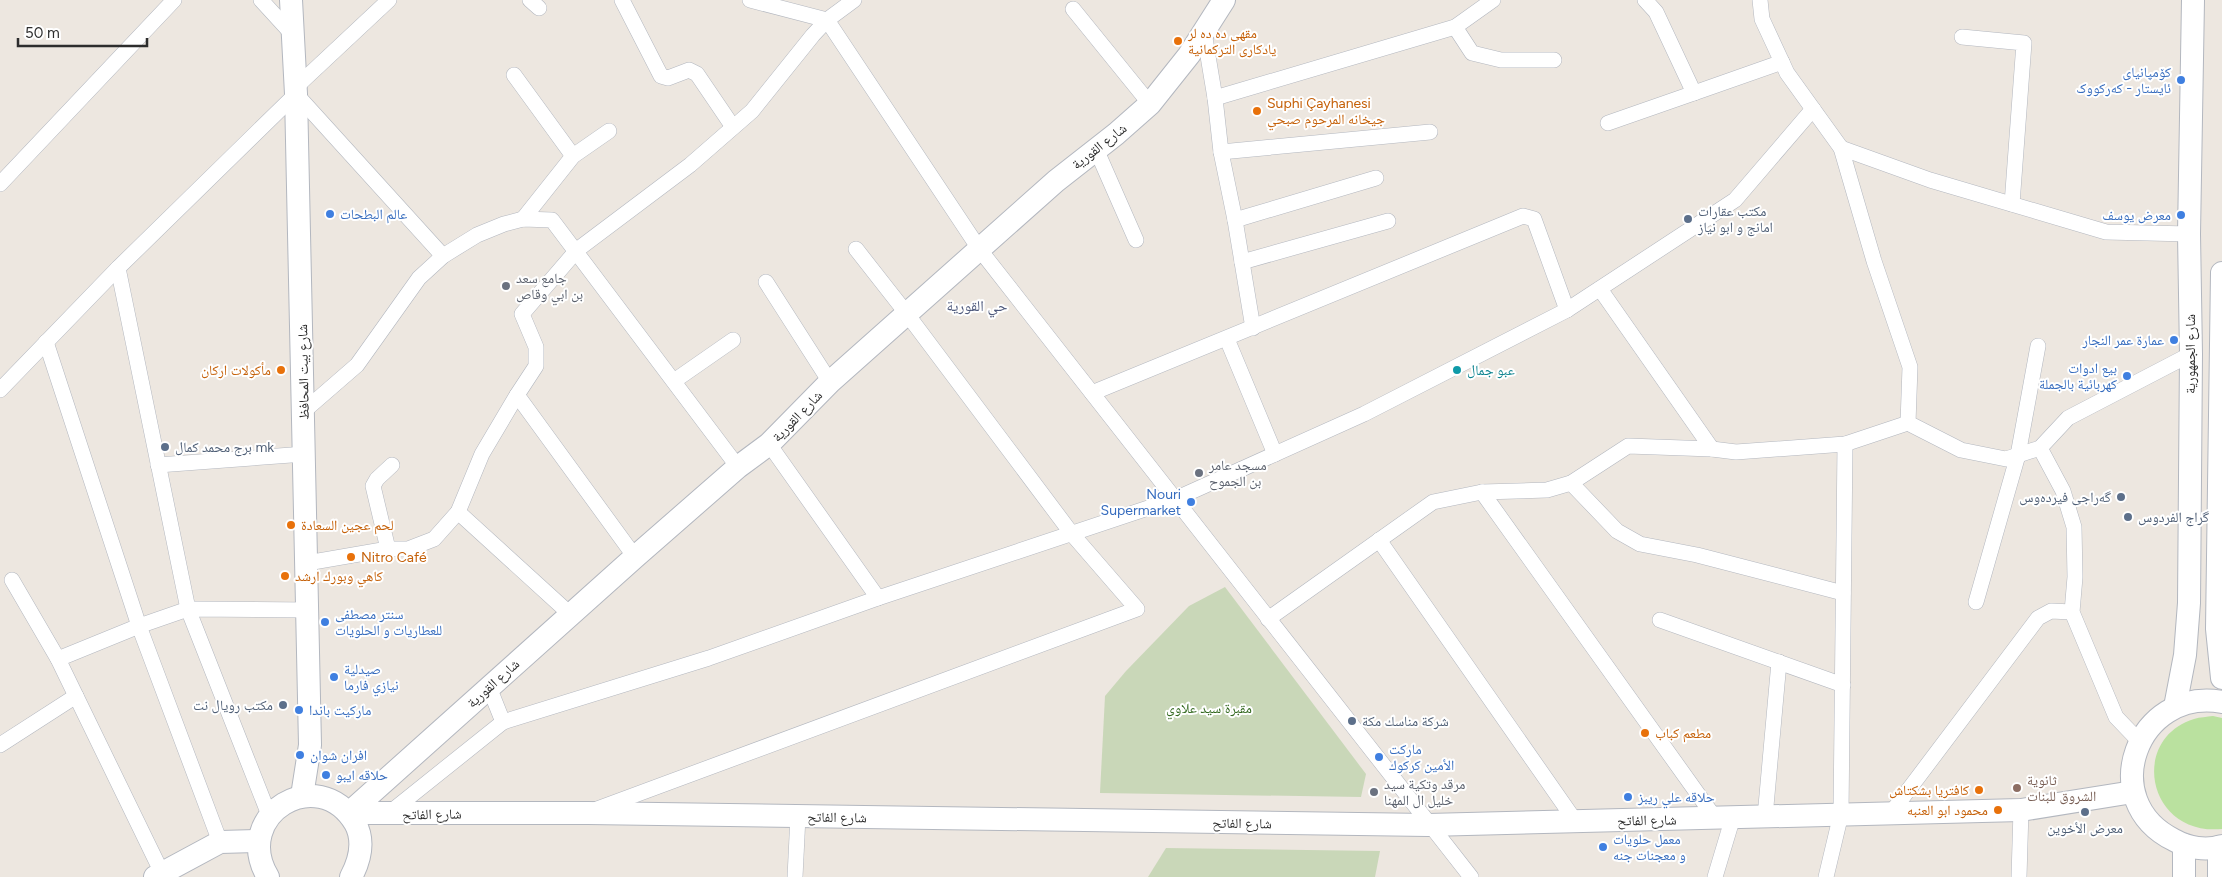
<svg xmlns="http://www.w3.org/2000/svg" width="2222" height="877" viewBox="0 0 2222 877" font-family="Figtree,'Noto Naskh Arabic',sans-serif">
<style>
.green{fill:#bae19f}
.cemetery{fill:#c9d7b8}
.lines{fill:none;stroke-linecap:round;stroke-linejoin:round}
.street-casing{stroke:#b3b7bf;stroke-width:16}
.secondary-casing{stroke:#b3b7bf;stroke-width:24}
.street{stroke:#fff;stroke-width:15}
.secondary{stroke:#fff;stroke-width:22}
.food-dot{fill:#e8710a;stroke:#fff;stroke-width:2}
.shop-dot{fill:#3f7fe0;stroke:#fff;stroke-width:2}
.service-dot{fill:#5c6f8a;stroke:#fff;stroke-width:2}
.worship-dot{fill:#6b7280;stroke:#fff;stroke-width:2}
.culture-dot{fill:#0f9aa8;stroke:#fff;stroke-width:2}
.education-dot{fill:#8d6e63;stroke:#fff;stroke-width:2}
.labels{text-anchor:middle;stroke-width:4;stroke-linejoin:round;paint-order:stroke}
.food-label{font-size:14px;fill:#c56008;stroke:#fff;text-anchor:start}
.shop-label{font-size:14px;fill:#366cbe;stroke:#fff;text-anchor:start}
.street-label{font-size:14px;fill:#2d2d2d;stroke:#fff}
.service-label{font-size:14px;fill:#4e5e75;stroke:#fff;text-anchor:start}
.worship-label{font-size:14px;fill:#5b616d;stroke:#fff;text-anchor:start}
.culture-label{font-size:14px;fill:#0d838f;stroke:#fff;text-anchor:start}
.park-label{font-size:14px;fill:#32681e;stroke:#fff}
.education-label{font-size:14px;fill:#785e54;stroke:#fff;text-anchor:start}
.neighbourhood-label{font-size:15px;fill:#4e597c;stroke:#fff}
</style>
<rect width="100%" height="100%" fill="#ede7e0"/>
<path class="green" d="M 2213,716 L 2222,718 L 2222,829 C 2147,836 2129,739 2194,719 C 2200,717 2207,717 2213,716 Z"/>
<g class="cemetery">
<path d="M 1225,587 L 1366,774 L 1361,797 L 1100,793 L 1105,696 L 1126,671 L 1189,606 Z"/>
<path d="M 1166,848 L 1380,851 L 1375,877 L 1148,877 Z"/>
</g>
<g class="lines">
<g class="street-casing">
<g id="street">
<path d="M 261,0 L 293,35"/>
<path d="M 530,0 L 539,8"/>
<path d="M 622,0 L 661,76 L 668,78 L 689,70 L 697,74 L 733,127"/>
<path d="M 750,0 L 827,20 L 980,250 L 1471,877"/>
<path d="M 1645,0 L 1656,12 L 1694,93 L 1782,62"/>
<path d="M 1760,0 L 1762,19 L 1787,73 L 1841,148 L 1874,261 L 1910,367 L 1908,423 L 1961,450 L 2006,459 L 2040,448 L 2068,418 L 2191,354"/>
<path d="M 1073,9 L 1150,104"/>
<path d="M 1455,27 L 1472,53 L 1501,60 L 1554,60"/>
<path d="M 1204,32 L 1215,98 L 1221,152 L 1235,220 L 1253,328"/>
<path d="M 1962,37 L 2024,43 L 2012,204"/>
<path d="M 514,75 L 573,156"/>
<path d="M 296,87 L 389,0"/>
<path d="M 1215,98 L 1455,27 L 1493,0"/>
<path d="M 1608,123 L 1694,93"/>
<path d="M 1841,148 L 1930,180 L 2106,232 L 2189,234"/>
<path d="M 1096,149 L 1136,240"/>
<path d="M 1221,152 L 1430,132"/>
<path d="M 0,184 L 174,0"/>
<path d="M 523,219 L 573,156 L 609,131"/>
<path d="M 1235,220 L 1376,178"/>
<path d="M 1242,262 L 1388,221"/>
<path d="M 118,268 L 188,609 L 269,815"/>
<path d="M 766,282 L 830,382"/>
<path d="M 1600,289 L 1712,449"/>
<path d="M 1227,339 L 1275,454"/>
<path d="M 46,342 L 139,626 L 220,842"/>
<path d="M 674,381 L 733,340"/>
<path d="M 0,390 L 118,268 L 296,94 L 443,256"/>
<path d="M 1092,393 L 1523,216 L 1534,219 L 1567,310"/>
<path d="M 517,395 L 635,557"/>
<path d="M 304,411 L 357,365 L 419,278 L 443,256 L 477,235 L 504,224 L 523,219 L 552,220 L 738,467"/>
<path d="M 769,444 L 878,598"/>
<path d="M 2040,448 L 2063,491 L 2074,527 L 2075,577 L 2072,612 L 2116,717 L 2139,741"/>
<path d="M 158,465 L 305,454"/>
<path d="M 1571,483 L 1617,531 L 1640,544 L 1697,555 L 1843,593"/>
<path d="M 1482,492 L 1715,818"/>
<path d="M 458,512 L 570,614"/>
<path d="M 1379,540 L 1576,822"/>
<path d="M 388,549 L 373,486 L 377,479 L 392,465"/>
<path d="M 307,563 L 388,549 L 408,549 L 434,539 L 458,512 L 482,454 L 517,395 L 536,366 L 536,347 L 522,314 L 577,250 L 690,165 L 752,111 L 813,35 L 827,20 L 854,0"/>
<path d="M 12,580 L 58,659 L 162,873"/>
<path d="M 1976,602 L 2018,455 L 2038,346"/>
<path d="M 1268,619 L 1433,502 L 1482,492 L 1547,490 L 1571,483 L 1628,446 L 1712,449 L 1736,452 L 1845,444 L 1908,423"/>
<path d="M 1660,620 L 1843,685"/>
<path d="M 58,659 L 139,626 L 188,609 L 308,610"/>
<path d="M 489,687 L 503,722"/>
<path d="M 0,745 L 76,696"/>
<path d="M 597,809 L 1137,609 L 1072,534 L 907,314 L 856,249"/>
<path d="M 1891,813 L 2038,618 L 2051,611 L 2072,612"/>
<path d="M 388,814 L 503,722 L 709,658 L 878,598 L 1175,499 L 1364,414 L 1567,310 L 1735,200 L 1813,109"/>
<path d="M 1765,817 L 1779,662"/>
<path d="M 795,877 L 798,816"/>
<path d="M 1715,877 L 1733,817"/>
<path d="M 1826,877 L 1841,814 L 1845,444"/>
<path d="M 2019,877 L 2021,810"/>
</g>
</g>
<g class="secondary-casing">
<g id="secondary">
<path d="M 291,0 L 296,94 L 310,745 L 302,796"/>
<path d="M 2222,273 L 2217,629 L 2222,678"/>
<path d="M 2222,702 C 2137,687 2095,801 2174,840 C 2188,848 2206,851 2222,846"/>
<path d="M 2175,707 L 2185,655 L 2189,603 L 2191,354 L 2189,234 L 2193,0"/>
<path d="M 349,813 L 588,813 L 1428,825 L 2021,810 L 2133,792"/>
<path d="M 349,813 L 635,557 L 738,467 L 769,444 L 830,382 L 1056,181 L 1116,134 L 1150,104 L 1189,55 L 1224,0"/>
<path d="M 2184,845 L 2184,877"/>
<path d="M 2219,847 L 2219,877"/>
<path d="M 155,877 L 220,842 L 259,841"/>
<path d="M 268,877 C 231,815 318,762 355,823 C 365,841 360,860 351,877"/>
</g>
</g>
<use href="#street" class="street"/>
<use href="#secondary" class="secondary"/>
</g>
<g class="food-dot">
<circle cx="1178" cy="41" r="5"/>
<circle cx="1257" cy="111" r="5"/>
<circle cx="281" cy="370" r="5"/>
<circle cx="291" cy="525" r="5"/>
<circle cx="351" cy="557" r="5"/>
<circle cx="285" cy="576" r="5"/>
<circle cx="1645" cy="733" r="5"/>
<circle cx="1979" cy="790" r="5"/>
<circle cx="1998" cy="810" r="5"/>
</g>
<g class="shop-dot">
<circle cx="2181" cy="80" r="5"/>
<circle cx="330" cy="214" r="5"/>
<circle cx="2181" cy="215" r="5"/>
<circle cx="2174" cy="340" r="5"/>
<circle cx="2127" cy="376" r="5"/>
<circle cx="1191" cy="502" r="5"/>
<circle cx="325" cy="622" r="5"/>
<circle cx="334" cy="677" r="5"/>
<circle cx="299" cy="710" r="5"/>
<circle cx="300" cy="755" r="5"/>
<circle cx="1379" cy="757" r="5"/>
<circle cx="326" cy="775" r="5"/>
<circle cx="1628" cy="797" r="5"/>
<circle cx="1603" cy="847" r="5"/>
</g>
<g class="service-dot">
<circle cx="1688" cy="219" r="5"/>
<circle cx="165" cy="447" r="5"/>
<circle cx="2121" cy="497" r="5"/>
<circle cx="2128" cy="517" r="5"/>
<circle cx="283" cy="705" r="5"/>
<circle cx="1352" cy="721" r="5"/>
<circle cx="2085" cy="812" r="5"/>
</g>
<g class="worship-dot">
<circle cx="506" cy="286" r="5"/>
<circle cx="1199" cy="473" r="5"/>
<circle cx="1374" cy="792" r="5"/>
</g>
<circle class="culture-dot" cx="1457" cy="370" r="5"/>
<circle class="education-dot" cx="2017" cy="788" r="5"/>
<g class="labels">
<g class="food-label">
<text x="1188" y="38">مقهى ده ده لر<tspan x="1188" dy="16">يادكارى التركمانية</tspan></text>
<text x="1267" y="108">Suphi Çayhanesi<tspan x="1267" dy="16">جيخانه المرحوم صبحي</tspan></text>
<text x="271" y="375" text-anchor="end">مأكولات اركان</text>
<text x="301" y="530">لحم عجين السعادة</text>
<text x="361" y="562">Nitro Café</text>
<text x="295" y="581">كاهي وبورك ارشد</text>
<text x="1655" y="738">مطعم كباب</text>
<text x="1969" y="795" text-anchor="end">كافتريا بشكتاش</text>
<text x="1988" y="815" text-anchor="end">محمود ابو العنبه</text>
</g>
<g class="shop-label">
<text x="2171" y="77" text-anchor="end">کۆمپانیای<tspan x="2171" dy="16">ئایستار - کەرکووک</tspan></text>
<text x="340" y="219">عالم البطحات</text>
<text x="2171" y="220" text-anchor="end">معرض يوسف</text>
<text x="2164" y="345" text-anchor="end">عمارة عمر النجار</text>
<text x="2117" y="373" text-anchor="end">بيع ادوات<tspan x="2117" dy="16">كهربائية بالجملة</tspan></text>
<text x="1181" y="499" text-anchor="end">Nouri<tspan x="1181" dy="16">Supermarket</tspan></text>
<text x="335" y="619">سنتر مصطفى<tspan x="335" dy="16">للعطاريات و الحلويات</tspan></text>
<text x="344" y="674">صيدلية<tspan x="344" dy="16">نيازي فارما</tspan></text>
<text x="309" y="715">ماركيت باندا</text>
<text x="1389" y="754">ماركت<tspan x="1389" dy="16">الأمين كركوك</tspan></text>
<text x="310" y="760">افران شوان</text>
<text x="336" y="780">حلاقه ايبو</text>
<text x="1638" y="802">حلاقه علي ريبز</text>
<text x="1613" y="844">معمل حلويات<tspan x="1613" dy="16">و معجنات جنه</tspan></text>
</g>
<g class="street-label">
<text transform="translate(1099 146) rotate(-38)" y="5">شارع القورية</text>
<text transform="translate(2190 354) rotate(-90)" y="5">شارع الجمهورية</text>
<text transform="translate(303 372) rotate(-91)" y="5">شارع بيت المحافظ</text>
<text transform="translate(797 416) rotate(-46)" y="5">شارع القورية</text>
<text transform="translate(493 683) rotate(-42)" y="5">شارع القورية</text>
<text transform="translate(432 814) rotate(-1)" y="5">شارع الفاتح</text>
<text transform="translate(837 817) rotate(1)" y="5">شارع الفاتح</text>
<text transform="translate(1647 820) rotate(-1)" y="5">شارع الفاتح</text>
<text transform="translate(1242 823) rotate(1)" y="5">شارع الفاتح</text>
</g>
<g class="service-label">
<text x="1698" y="216">مكتب عقارات<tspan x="1698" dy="16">امانج و ابو نياز</tspan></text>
<text x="175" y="452">برج محمد كمال mk</text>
<text x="2111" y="502" text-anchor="end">گەراجی فیردەوس</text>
<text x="2138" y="522">گراج الفردوس</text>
<text x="273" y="710" text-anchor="end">مكتب رويال نت</text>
<text x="1362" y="726">شركة مناسك مكة</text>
<text x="2085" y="833" text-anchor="middle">معرض الأخوين</text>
</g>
<g class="worship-label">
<text x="516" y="283">جامع سعد<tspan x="516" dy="16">بن ابي وقاص</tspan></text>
<text x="1209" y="470">مسجد عامر<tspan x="1209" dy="16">بن الجموح</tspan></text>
<text x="1384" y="789">مرقد وتكية سيد<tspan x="1384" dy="16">خليل ال المهنا</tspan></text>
</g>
<g class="culture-label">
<text x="1467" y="375">عبو جمال</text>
</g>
<g class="park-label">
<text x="1209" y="713">مقبرة سيد علاوي</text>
</g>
<g class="education-label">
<text x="2027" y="785">ثانوية<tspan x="2027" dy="16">الشروق للبنات</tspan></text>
</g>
<g class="neighbourhood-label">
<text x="977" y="311">حي القورية</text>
</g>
</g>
<path d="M18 38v8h129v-8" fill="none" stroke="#2d2d2d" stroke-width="2.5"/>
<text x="25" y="38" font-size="15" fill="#2d2d2d" stroke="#ffffff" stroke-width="4" paint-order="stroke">50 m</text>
</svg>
